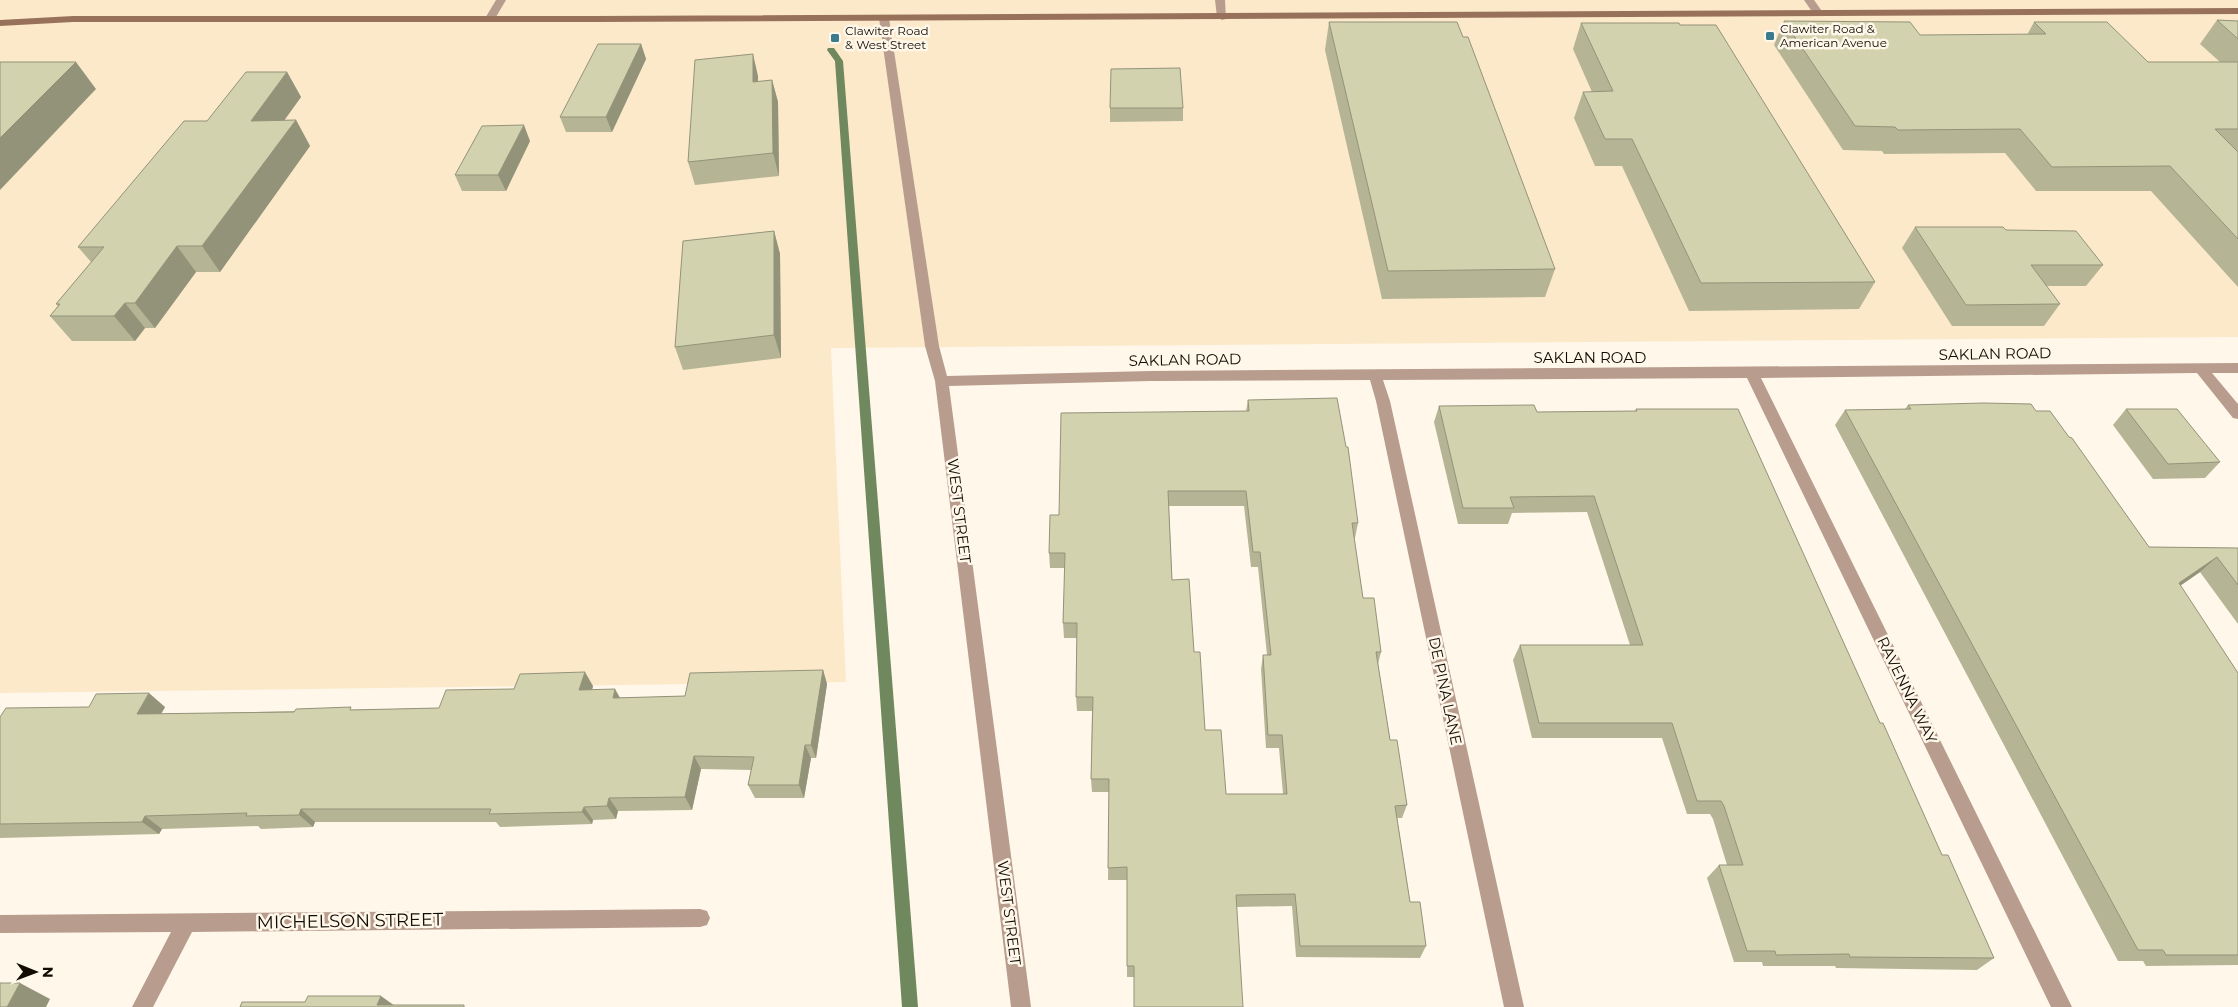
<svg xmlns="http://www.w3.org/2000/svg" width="2238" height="1007" viewBox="0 0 2238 1007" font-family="Montserrat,sans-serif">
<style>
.built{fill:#fce9ca}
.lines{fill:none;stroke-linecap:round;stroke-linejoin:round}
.stream{fill:#70885e;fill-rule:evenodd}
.street{fill:#b89d8e;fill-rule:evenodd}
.secondary{fill:#98715b;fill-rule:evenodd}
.wall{fill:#b5b596;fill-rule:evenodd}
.shaded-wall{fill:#93937a}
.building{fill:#d2d2ae;stroke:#93937a;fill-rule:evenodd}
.poi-dot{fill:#3a7b8d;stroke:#fff7ea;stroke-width:2}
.labels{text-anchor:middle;stroke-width:5;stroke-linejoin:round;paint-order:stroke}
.far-poi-label{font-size:12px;fill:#110b02;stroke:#fff7ea;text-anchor:start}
.street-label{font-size:15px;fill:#110b02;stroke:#fff7ea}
.near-street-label{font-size:18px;fill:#110b02;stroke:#fff7ea}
</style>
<rect width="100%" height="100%" fill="#fff7ea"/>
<path class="built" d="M 0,0 L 2238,0 L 2238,337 L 831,348 L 846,682 L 0,693 Z"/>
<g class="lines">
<path class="stream" d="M 828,48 L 834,48 L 843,61 L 918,1007 L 902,1007 L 835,61 L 827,50 Z"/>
<g class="street">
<path d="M 496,0 L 506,0 L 493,22 L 485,22 L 484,20 Z"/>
<path d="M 1215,0 L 1225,0 L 1226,19 L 1222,20 L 1217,17 Z"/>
<path d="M 1804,0 L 1814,0 L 1824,14 L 1823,16 L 1815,16 Z"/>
<path d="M 884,15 L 889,18 L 939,346 L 947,376 L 1151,371 L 2238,363 L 2238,373 L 2212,373 L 2238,404 L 2238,419 L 2233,418 L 2197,373 L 1761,378 L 2072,1007 L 2051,1007 L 1747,378 L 1383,380 L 1390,401 L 1524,1007 L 1504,1007 L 1376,401 L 1370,380 L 1151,381 L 949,386 L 1031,1007 L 1011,1007 L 935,381 L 925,346 L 879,18 Z"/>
<path d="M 700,909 L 707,911 L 710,918 L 707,925 L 700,927 L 192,932 L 153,1007 L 132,1007 L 171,932 L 0,933 L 0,915 Z"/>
</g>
<path class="secondary" d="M 2238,8 L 2238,14 L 594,22 L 73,22 L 0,26 L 0,20 L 73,16 L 594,16 Z"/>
</g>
<g class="wall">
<path d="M 2217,20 L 2238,21 L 2238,287 L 2151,191 L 2036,191 L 2005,153 L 1884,154 L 1882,151 L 1843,150 L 1774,45 L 1784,21 L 1920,35 L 2027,35 L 2034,22 L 2148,62 L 2220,62 L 2200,44 Z"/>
<path d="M 1329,22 L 1555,269 L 1545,297 L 1382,299 L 1325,50 Z"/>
<path d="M 1581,23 L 1875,282 L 1859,309 L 1689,311 L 1622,166 L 1595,166 L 1574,118 L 1583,92 L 1592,92 L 1573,49 Z"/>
<path d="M 641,44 L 646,59 L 612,132 L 566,132 L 560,117 Z"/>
<path d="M 287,72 L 301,97 L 284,120 L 296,120 L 310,146 L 220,272 L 196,272 L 155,328 L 145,328 L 135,341 L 72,341 L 50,316 L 58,306 L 56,304 L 91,262 L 78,247 L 207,121 Z"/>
<path d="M 758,76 L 758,82 L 772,80 L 778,102 L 779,176 L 695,185 L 688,162 Z"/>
<path d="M 1110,108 L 1183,108 L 1183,121 L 1110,122 Z"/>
<path d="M 530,141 L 506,191 L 462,191 L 455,175 Z"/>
<path d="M 1915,227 L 2103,265 L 2086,286 L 2046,286 L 2060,304 L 2044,326 L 1952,326 L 1902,248 Z"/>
<path d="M 774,231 L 780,254 L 781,358 L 683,370 L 675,347 Z"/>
<path d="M 1248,400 L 1358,523 L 1355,538 L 1354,538 L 1363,598 L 1381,652 L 1378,664 L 1390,740 L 1407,805 L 1402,818 L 1397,818 L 1410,902 L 1426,946 L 1420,958 L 1296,957 L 1292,906 L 1237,907 L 1134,977 L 1127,977 L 1127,880 L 1108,880 L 1109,792 L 1092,792 L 1091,779 L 1092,711 L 1077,711 L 1076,697 L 1077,638 L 1064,638 L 1063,623 L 1065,568 L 1050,568 L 1049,553 L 1059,515 L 1246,411 ZM 1169,506 L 1244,506 L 1251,567 L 1258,567 L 1267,655 L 1263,655 L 1261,669 L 1266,748 L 1279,748 L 1283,794 L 1226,794 L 1205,730 L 1194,652 L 1172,580 Z"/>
<path d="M 1908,405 L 2036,411 L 2069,437 L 2149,547 L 2238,548 L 2238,624 L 2200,572 L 2180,586 L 2238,673 L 2238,965 L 2146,966 L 2143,961 L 2118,961 L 1835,425 L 1845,410 L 1905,409 Z"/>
<path d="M 1439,406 L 1537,412 L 1635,411 L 1636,409 L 1880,723 L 1942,855 L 1994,958 L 1977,970 L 1836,968 L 1835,966 L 1763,966 L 1762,962 L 1734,962 L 1707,878 L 1719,865 L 1727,865 L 1713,819 L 1710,814 L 1687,814 L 1662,738 L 1532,738 L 1513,660 L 1520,645 L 1630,645 L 1587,512 L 1512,513 L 1508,524 L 1458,524 L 1434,422 Z"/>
<path d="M 2126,409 L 2220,462 L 2205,478 L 2153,479 L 2113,425 Z"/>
<path d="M 823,670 L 827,684 L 816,758 L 811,758 L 804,798 L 755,798 L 748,785 L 751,770 L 701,769 L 692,810 L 618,811 L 616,819 L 593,820 L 592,824 L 500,827 L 496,822 L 315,822 L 313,827 L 261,829 L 258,826 L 162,829 L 159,834 L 0,838 L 0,717 L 165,707 L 161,714 L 439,708 L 593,686 L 592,690 L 619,698 L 685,696 Z"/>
</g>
<g class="shaded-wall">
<path d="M 641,44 L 646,59 L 612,132 L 606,117 Z"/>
<path d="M 753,54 L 758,76 L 758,104 L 753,82 Z"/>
<path d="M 76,62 L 96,89 L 0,190 L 0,138 Z"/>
<path d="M 287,72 L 301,97 L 266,146 L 251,121 Z"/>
<path d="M 772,80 L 778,102 L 779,176 L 773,153 Z"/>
<path d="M 296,120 L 310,146 L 220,272 L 202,246 Z"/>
<path d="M 524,125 L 530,141 L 506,191 L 498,175 Z"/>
<path d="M 774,231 L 780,254 L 781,358 L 774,335 Z"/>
<path d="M 177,246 L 196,272 L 155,328 L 135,303 Z"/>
<path d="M 125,303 L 145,328 L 135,341 L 114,316 Z"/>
<path d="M 2217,557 L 2200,572 L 2162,598 L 2179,583 Z"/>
<path d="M 823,670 L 827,684 L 816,758 L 811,745 Z"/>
<path d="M 585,672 L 593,686 L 588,704 L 579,690 Z"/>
<path d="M 615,689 L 623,703 L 613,698 Z"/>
<path d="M 149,693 L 165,707 L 153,728 L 137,714 Z"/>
<path d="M 805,745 L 811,758 L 804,798 L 799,785 Z"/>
<path d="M 694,756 L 701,769 L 692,810 L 685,797 Z"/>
<path d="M 609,798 L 618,811 L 616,819 L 607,806 Z"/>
<path d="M 584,807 L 593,820 L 592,824 L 582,812 Z"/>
<path d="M 301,809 L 315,822 L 313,827 L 299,815 Z"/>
<path d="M 145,816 L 162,829 L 159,834 L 142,822 Z"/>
<path d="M 20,983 L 50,999 L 46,1007 L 7,1007 Z"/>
<path d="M 381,996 L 395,1006 L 377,1005 Z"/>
</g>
<g class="building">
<path d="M 2217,20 L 2238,21 L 2238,39 Z"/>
<path d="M 1784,21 L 1910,22 L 1920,35 L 2046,34 L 2034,22 L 2107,22 L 2148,62 L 2238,62 L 2238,129 L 2215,129 L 2238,152 L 2238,239 L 2170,166 L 2052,167 L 2020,129 L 1898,130 L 1895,127 L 1855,126 Z"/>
<path d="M 1329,22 L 1457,22 L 1463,37 L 1468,37 L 1555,269 L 1388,271 Z"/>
<path d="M 1581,23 L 1679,23 L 1680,25 L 1716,25 L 1875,282 L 1701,283 L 1632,139 L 1605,139 L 1583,92 L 1613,91 Z"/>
<path d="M 598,44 L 641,44 L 606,117 L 560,117 Z"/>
<path d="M 753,54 L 753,82 L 772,80 L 773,153 L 688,162 L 695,60 Z"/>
<path d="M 0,62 L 76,62 L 0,138 Z"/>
<path d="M 1180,68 L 1183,108 L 1110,108 L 1111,69 Z"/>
<path d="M 246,72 L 287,72 L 251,121 L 296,120 L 202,246 L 177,246 L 135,303 L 125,303 L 114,316 L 50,316 L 60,304 L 56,304 L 104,247 L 78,247 L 184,121 L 207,121 Z"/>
<path d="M 524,125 L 498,175 L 455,175 L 482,126 Z"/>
<path d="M 1915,227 L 2003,227 L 2006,230 L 2076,231 L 2103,265 L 2031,265 L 2060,304 L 1966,305 Z"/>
<path d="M 774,231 L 774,335 L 675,347 L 683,241 Z"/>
<path d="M 1337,398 L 1346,447 L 1348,447 L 1358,523 L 1352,523 L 1363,598 L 1374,598 L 1381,652 L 1376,652 L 1390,740 L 1397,740 L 1407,805 L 1395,806 L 1410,902 L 1420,902 L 1426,946 L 1300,946 L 1295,894 L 1236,895 L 1243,1007 L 1134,1007 L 1134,966 L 1127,966 L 1127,867 L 1108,868 L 1109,779 L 1091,779 L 1093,697 L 1076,697 L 1077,623 L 1063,623 L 1065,553 L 1049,553 L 1050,515 L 1059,515 L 1061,413 L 1249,411 L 1248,400 ZM 1168,491 L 1246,491 L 1253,552 L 1260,552 L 1271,655 L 1263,655 L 1268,735 L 1282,735 L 1287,794 L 1226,794 L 1221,730 L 1205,730 L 1200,652 L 1194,652 L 1189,579 L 1172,580 Z"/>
<path d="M 1983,403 L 2031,404 L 2036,411 L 2050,411 L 2069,437 L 2072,438 L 2149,547 L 2238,548 L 2238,585 L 2217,557 L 2179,583 L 2238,673 L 2238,955 L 2166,955 L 2163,950 L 2138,950 L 1845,410 L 1911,409 L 1908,405 Z"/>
<path d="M 1534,405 L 1537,412 L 1637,411 L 1636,409 L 1738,409 L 1880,723 L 1883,723 L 1942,855 L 1948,855 L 1994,958 L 1850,957 L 1849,954 L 1776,955 L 1775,951 L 1747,951 L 1719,865 L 1743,865 L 1724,806 L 1721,801 L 1697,801 L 1672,723 L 1539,723 L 1520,645 L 1643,645 L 1594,496 L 1510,497 L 1514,508 L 1463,508 L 1439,406 Z"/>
<path d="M 2126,409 L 2177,409 L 2220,462 L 2168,464 Z"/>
<path d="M 823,670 L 811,745 L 805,745 L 799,785 L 748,785 L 754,757 L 694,756 L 685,797 L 609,798 L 607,806 L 584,807 L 582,812 L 489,814 L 491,809 L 301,809 L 299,815 L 246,816 L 247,813 L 145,816 L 142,822 L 0,824 L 0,717 L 6,708 L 89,707 L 96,694 L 149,693 L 137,714 L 294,712 L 296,709 L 351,707 L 350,710 L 439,708 L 446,690 L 514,689 L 520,674 L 585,672 L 579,690 L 615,689 L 613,698 L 685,696 L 690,673 Z"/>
<path d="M 0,983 L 20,983 L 7,1007 L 0,1007 Z"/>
<path d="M 308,996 L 381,996 L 377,1005 L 464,1005 L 464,1007 L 240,1007 L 242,1002 L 305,1002 Z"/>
</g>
<g class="poi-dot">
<rect x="1765" y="31" width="10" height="10" rx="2.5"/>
<rect x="830" y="33" width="10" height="10" rx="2.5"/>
</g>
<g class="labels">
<g class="far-poi-label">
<text x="1780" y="33">Clawiter Road &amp;<tspan x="1780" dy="14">American Avenue</tspan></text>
<text x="845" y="35">Clawiter Road<tspan x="845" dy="14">&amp; West Street</tspan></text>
</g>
<g class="street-label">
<text transform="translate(1995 354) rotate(-1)" y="5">SAKLAN ROAD</text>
<text x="1590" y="363">SAKLAN ROAD</text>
<text transform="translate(1185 360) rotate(-1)" y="5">SAKLAN ROAD</text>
<text transform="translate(959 511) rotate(83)" y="5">WEST STREET</text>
<text transform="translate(1907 690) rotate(64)" y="5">RAVENNA WAY</text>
<text transform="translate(1445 691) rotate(78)" y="5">DE PINA LANE</text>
<text transform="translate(1009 913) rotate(83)" y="5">WEST STREET</text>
</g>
<g class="near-street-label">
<text transform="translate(350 921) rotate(-1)" y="6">MICHELSON STREET</text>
</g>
</g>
<g transform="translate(35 972) rotate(91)" stroke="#fff7ea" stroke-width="4" paint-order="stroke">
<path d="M0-4L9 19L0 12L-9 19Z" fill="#110b02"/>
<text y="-8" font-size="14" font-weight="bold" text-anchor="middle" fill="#110b02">N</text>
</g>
</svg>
